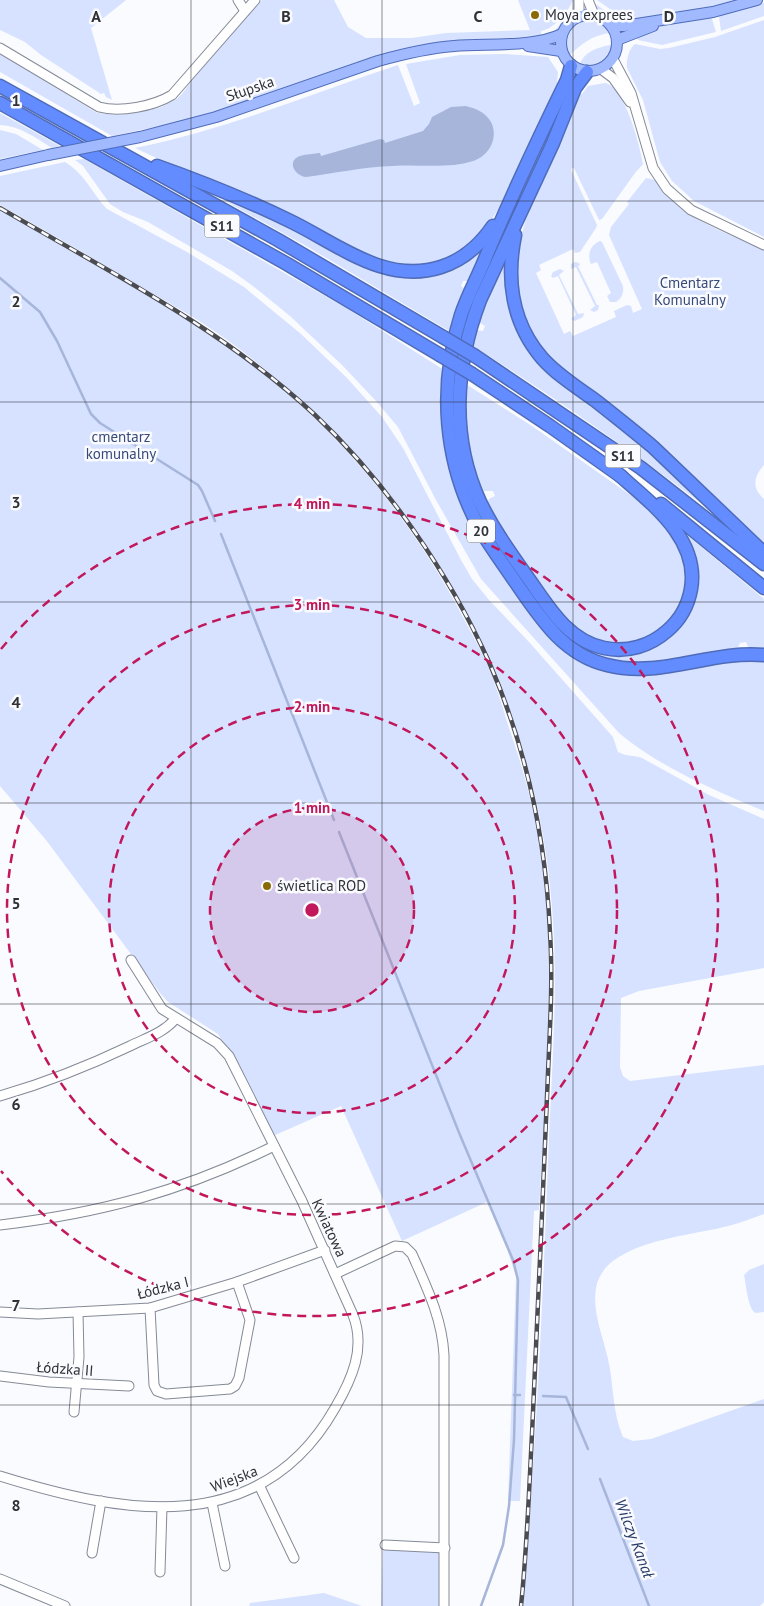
<svg xmlns="http://www.w3.org/2000/svg" width="764" height="1606" viewBox="0 0 764 1606" font-family="'PT Sans',sans-serif">
<style>
.green{fill:#d6e2ff}
.water{fill:#a6b5d9}
.lines{fill:none;stroke-linecap:round;stroke-linejoin:round}
.stream{stroke:#a6b5d9;stroke-width:2.5}
.minor-casing{stroke:#848a97;stroke-width:11}
.major-casing{stroke:#506cb9;stroke-width:12}
.highway-casing{stroke:#506cb9;stroke-width:15}
.minor{stroke:#fff;stroke-width:9}
.major{stroke:#a1baff;stroke-width:10}
.highway{stroke:#628cff;stroke-width:12}
.rail-casing{stroke:#4a4c51;stroke-width:4.5}
.rail{stroke:#fafbfe;stroke-width:2.5;stroke-dasharray:8;stroke-linecap:butt}
.major-bridge-casing{stroke:#506cb9;stroke-width:12;stroke-linecap:butt}
.highway-bridge-casing{stroke:#506cb9;stroke-width:15;stroke-linecap:butt}
.major-bridge{stroke:#a1baff;stroke-width:10}
.highway-bridge{stroke:#628cff;stroke-width:12}
.grid{fill:none;stroke:#2f3137;stroke-width:1;stroke-opacity:0.55}
.ring{fill:none;stroke:#c2185b;stroke-width:2.5;stroke-dasharray:9 6}
.poi-dot{fill:#8a6907;stroke:#fafbfe;stroke-width:2}
.labels{text-anchor:middle;stroke-width:5;stroke-linejoin:round;paint-order:stroke}
.shield{fill:#fafbfe;stroke:#6c6e73;stroke-width:1}
.shield-label{font-size:14px;font-weight:bold;fill:#2f3137}
.poi-label{font-size:15px;fill:#2f3137;stroke:#fafbfe;text-anchor:start}
.street-label{font-size:15px;fill:#2f3137;stroke:#fafbfe}
.park-label{font-size:15px;fill:#374a79;stroke:#fafbfe}
.water-label{font-size:16px;font-style:italic;fill:#283a68;stroke:#fafbfe}
.grid-label{font-size:16px;text-anchor:middle;font-weight:bold;fill:#2f3137;stroke:#fafbfe;stroke-width:5;stroke-linejoin:round;paint-order:stroke}
.centre{fill:#c2185b;stroke:#fafbfe;stroke-width:2.5}
.ring-label{font-size:15px;text-anchor:middle;font-weight:bold;fill:#c2185b;stroke:#fafbfe;stroke-width:5;stroke-linejoin:round;paint-order:stroke}
</style>
<rect width="100%" height="100%" fill="#fafbfe"/>
<g class="green">
<path d="M 0,0 L 126,0 L 91,28 L 112,100 L 106,97 L 104,93 L 101,94 L 41,55 L 25,42 L 0,30 Z"/>
<path d="M 262,0 L 334,0 L 348,27 L 366,38 L 412,38 L 446,33 L 530,30 L 518,0 L 573,0 C 568,12 554,29 541,31 L 541,36 L 505,39 L 452,41 L 414,46 L 357,62 L 213,113 L 170,124 L 112,136 L 0,72 L 0,53 L 97,113 L 119,115 L 159,108 L 175,100 L 182,94 L 206,61 Z"/>
<path d="M 597,0 L 741,0 L 694,11 L 632,21 L 631,17 L 623,18 Z"/>
<path d="M 592,3 L 597,5 L 623,23 C 611,21 598,14 592,3 Z"/>
<path d="M 764,3 L 764,16 L 721,31 L 719,17 L 721,14 Z"/>
<path d="M 576,5 C 574,17 562,29 551,35 Z"/>
<path d="M 709,17 L 712,19 L 716,32 L 662,45 L 638,40 L 637,35 L 661,26 Z"/>
<path d="M 764,20 L 764,237 L 694,201 L 672,181 L 660,162 L 643,100 L 627,68 C 626,61 629,48 635,44 L 660,49 L 669,48 L 715,37 Z"/>
<path d="M 583,21 C 594,19 604,22 609,33 C 592,36 582,43 570,55 C 562,41 569,28 583,21 Z"/>
<path d="M 610,45 L 612,46 C 609,62 595,68 580,64 C 584,52 598,47 610,45 Z"/>
<path d="M 505,54 L 548,57 L 558,72 L 557,83 L 561,85 L 500,207 L 480,236 L 450,259 L 423,266 L 381,263 L 135,148 C 225,130 311,94 398,65 L 414,106 L 420,103 L 406,64 L 460,55 Z"/>
<path d="M 605,83 C 625,87 640,146 643,164 L 635,173 L 602,219 L 599,220 L 574,168 L 572,168 L 571,170 L 597,225 L 596,228 L 580,252 L 575,253 L 573,249 L 539,265 L 541,270 L 536,273 L 564,334 L 570,331 L 573,336 L 616,317 L 614,311 L 627,305 L 631,306 L 633,313 L 642,309 L 609,235 L 611,227 L 629,204 L 627,202 L 646,178 L 655,180 C 679,218 725,232 764,250 L 764,465 C 754,476 751,488 764,499 L 764,546 L 551,360 L 527,327 L 515,280 L 519,243 L 526,219 L 555,153 L 578,92 L 582,94 L 588,86 Z"/>
<path d="M 0,113 L 60,146 L 52,148 C 36,138 20,126 0,125 Z"/>
<path d="M 0,130 L 16,134 L 43,150 L 0,159 Z"/>
<path d="M 84,159 L 346,308 L 444,370 L 454,479 L 540,626 L 560,647 L 592,666 L 764,659 L 764,811 C 714,790 661,768 619,733 L 481,579 L 436,500 L 398,427 L 376,401 L 343,366 L 290,316 L 253,286 L 232,271 L 148,222 L 123,212 L 110,204 L 83,166 L 75,160 Z"/>
<path d="M 65,162 C 86,175 91,192 107,209 L 187,252 L 244,287 L 301,334 L 346,377 L 382,417 L 403,448 L 461,560 L 472,579 L 489,600 L 529,642 L 613,737 L 618,752 C 628,757 633,755 642,758 L 709,795 L 764,819 L 764,968 L 639,991 L 621,998 L 620,1067 L 623,1076 L 630,1081 L 764,1065 L 764,1214 C 752,1218 740,1223 728,1226 C 691,1236 604,1241 596,1288 C 592,1312 603,1336 608,1359 C 614,1385 612,1412 623,1437 L 633,1441 L 651,1439 L 764,1399 L 764,1602 L 760,1606 L 523,1606 C 528,1560 530,1513 533,1466 C 540,1365 544,1264 548,1162 C 551,1078 559,990 552,907 C 534,675 410,468 220,335 C 196,318 169,303 143,288 C 96,260 48,232 0,205 L 0,176 Z"/>
<path d="M 207,191 L 410,277 L 489,241 L 469,281 L 463,281 L 461,286 L 464,288 L 465,292 L 451,332 L 306,246 Z"/>
<path d="M 0,210 C 82,258 168,302 244,358 C 335,426 410,516 463,617 C 471,633 481,649 488,666 C 496,685 502,705 508,725 C 525,773 539,825 544,876 C 555,987 545,1099 539,1210 L 534,1211 L 520,1501 L 508,1501 L 516,1276 L 507,1249 L 487,1202 L 402,1241 L 341,1106 L 273,1136 L 243,1075 L 218,1034 L 168,1002 L 160,993 L 46,840 L 0,786 Z"/>
<path d="M 600,241 L 602,242 L 623,286 C 624,293 622,298 616,302 L 610,302 L 607,296 L 611,293 L 597,262 L 591,264 C 587,255 590,245 600,241 Z"/>
<path d="M 508,246 L 520,332 L 625,428 L 714,513 C 635,453 554,397 470,344 L 476,330 L 483,331 L 485,326 L 480,323 L 478,319 Z"/>
<path d="M 575,262 L 579,263 L 580,265 L 578,266 L 597,305 L 599,305 L 598,310 L 594,312 L 590,310 L 595,306 L 576,267 L 571,269 L 571,264 Z"/>
<path d="M 560,269 L 564,271 L 559,275 L 578,314 L 584,313 L 583,317 L 575,321 L 571,319 L 576,315 L 558,276 L 553,278 L 551,276 L 553,272 Z"/>
<path d="M 464,383 L 532,426 L 643,504 L 655,514 L 676,538 L 687,568 L 683,601 L 674,617 L 655,634 L 642,641 L 623,644 L 599,641 L 579,631 L 564,619 L 518,556 L 487,505 L 489,499 L 495,496 L 493,491 L 484,491 L 479,487 L 466,439 Z"/>
<path d="M 465,474 L 574,641 L 648,650 L 670,637 L 679,628 L 688,615 L 687,535 L 764,599 L 764,650 L 749,649 L 746,642 L 740,643 L 737,649 L 659,664 L 632,665 L 590,655 L 554,627 L 484,525 Z"/>
<path d="M 764,1264 L 764,1312 C 761,1312 759,1313 756,1313 C 748,1311 746,1283 744,1275 L 749,1270 Z"/>
<path d="M 383,1548 L 439,1550 L 439,1606 L 381,1606 Z"/>
<path d="M 324,1593 L 362,1606 L 249,1606 L 250,1603 Z"/>
</g>
<path class="water" d="M 466,106 C 477,109 485,112 491,122 C 499,138 489,156 473,161 C 449,169 418,164 393,166 C 364,167 335,173 306,177 C 295,176 286,161 300,156 C 306,154 314,154 320,153 L 321,156 L 380,139 L 384,140 L 385,143 L 423,131 L 429,124 L 432,117 L 451,107 Z"/>
<g class="lines">
<g class="stream">
<path d="M 0,278 L 40,312 L 57,341 L 91,414 L 100,423 L 198,485 L 202,491 L 215,521"/>
<path d="M 221,534 L 334,820"/>
<path d="M 339,832 L 460,1135 L 513,1260 L 518,1280 L 514,1440 L 509,1506 L 503,1545 L 481,1606"/>
<path d="M 514,1395 L 520,1395"/>
<path d="M 543,1396 L 566,1397 L 588,1449"/>
<path d="M 600,1479 L 649,1606"/>
</g>
<g class="minor-casing">
<g id="minor">
<path d="M 238,0 L 245,11"/>
<path d="M 588,0 L 594,15"/>
<path d="M 579,17 L 579,0"/>
<path d="M 0,48 L 99,107 C 120,113 154,106 172,95 L 255,0"/>
<path d="M 613,59 L 631,93 L 653,168 L 667,189 L 691,210 L 764,245"/>
<path d="M 601,69 L 613,78 L 630,102"/>
<path d="M 0,1096 C 45,1083 88,1066 130,1046 C 146,1038 164,1033 176,1018"/>
<path d="M 0,1225 C 101,1213 183,1191 274,1146"/>
<path d="M 335,1274 L 395,1246 L 405,1247 L 412,1254 C 427,1288 442,1318 444,1355 L 444,1606"/>
<path d="M 150,1308 L 154,1385 L 157,1391 L 166,1394 L 230,1389 L 235,1386 L 239,1378 L 250,1320 L 237,1282"/>
<path d="M 0,1312 L 38,1314 L 150,1308 L 237,1282 L 325,1250"/>
<path d="M 0,1376 L 49,1382 L 129,1386"/>
<path d="M 74,1412 L 79,1357 L 78,1312"/>
<path d="M 0,1476 C 122,1514 260,1540 335,1408 C 352,1379 366,1348 353,1315 L 302,1201 L 229,1056 L 217,1043 L 162,1009 L 131,960"/>
<path d="M 259,1485 L 294,1558"/>
<path d="M 212,1503 L 225,1566"/>
<path d="M 385,1545 L 445,1548"/>
<path d="M 92,1553 L 101,1501"/>
<path d="M 160,1572 L 162,1507"/>
<path d="M 0,1579 L 65,1606"/>
</g>
</g>
<g class="major-casing">
<g id="major">
<circle cx="589" cy="43" r="28"/>
<path d="M 612,26 L 624,26 L 713,12 L 757,0"/>
<path d="M 617,40 L 653,26"/>
<path d="M 528,46 L 561,51"/>
<path d="M 140,137 L 216,117 L 378,61 C 403,54 428,48 454,46 C 486,43 533,48 562,34"/>
<path d="M 0,166 L 48,155"/>
</g>
</g>
<g class="highway-casing">
<g id="highway">
<path d="M 571,66 L 567,80 C 539,137 512,195 487,254 C 479,275 468,294 461,315 C 438,387 444,463 480,529 C 490,546 501,561 512,577 C 538,614 561,654 607,665 C 660,679 711,650 764,655"/>
<path d="M 587,72 L 575,88 L 553,143 L 480,300 C 455,366 450,437 480,502 C 494,531 514,558 533,585 C 551,611 570,641 604,648 C 627,653 650,646 667,631 C 680,620 688,606 691,589 C 700,537 649,502 615,471"/>
<path d="M 0,86 L 278,240 L 443,337"/>
<path d="M 0,103 L 287,264 L 440,355"/>
<path d="M 157,166 C 202,182 247,200 290,221 C 338,244 385,285 441,267 C 463,260 480,245 493,226"/>
<path d="M 515,235 C 506,279 512,323 542,358 C 557,375 578,388 596,401 C 615,416 634,431 653,447 L 764,553"/>
<path d="M 475,356 L 641,468 L 764,564"/>
<path d="M 472,374 L 550,426 L 622,477"/>
<path d="M 661,504 L 764,588"/>
</g>
</g>
<use href="#minor" class="minor"/>
<use href="#major" class="major"/>
<use href="#highway" class="highway"/>
<g class="rail-casing">
<path id="rail" d="M 0,208 C 108,271 223,329 315,415 C 386,482 449,573 489,662 C 526,747 546,841 550,933 C 553,980 550,1026 548,1073 C 546,1128 543,1182 541,1237 C 538,1303 535,1368 532,1434 C 529,1491 527,1549 521,1606"/>
</g>
<use href="#rail" class="rail"/>
<g class="major-bridge-casing">
<path id="major-bridge" d="M 48,155 L 140,137"/>
</g>
<g class="highway-bridge-casing">
<g id="highway-bridge">
<path d="M 443,337 L 475,356"/>
<path d="M 440,355 L 472,374"/>
</g>
</g>
<use href="#major-bridge" class="major-bridge"/>
<use href="#highway-bridge" class="highway-bridge"/>
</g>
<path class="grid" d="M 191,0 L 191,1606M 382,0 L 382,1606M 573,0 L 573,1606M 0,201 L 764,201M 0,402 L 764,402M 0,602 L 764,602M 0,803 L 764,803M 0,1004 L 764,1004M 0,1204 L 764,1204M 0,1405 L 764,1405"/>
<circle cx="312" cy="910" r="102" fill="#c2185b" fill-opacity=".12"/>
<g class="ring">
<circle cx="312" cy="910" r="102"/>
<circle cx="312" cy="910" r="203"/>
<circle cx="312" cy="910" r="305"/>
<path d="M1 649A406 406 0 1 1 1 1171"/>
</g>
<g class="poi-dot">
<circle cx="535" cy="15" r="5"/>
<circle cx="267" cy="886" r="5"/>
</g>
<g class="labels">
<g class="shield">
<rect x="204.5" y="214.5" width="35" height="23" rx="4"/>
<rect x="605.5" y="444.5" width="35" height="23" rx="4"/>
<rect x="467" y="519.5" width="28" height="23" rx="4"/>
</g>
<g class="shield-label">
<text x="222" y="231">S11</text>
<text x="623" y="461">S11</text>
<text x="481" y="536">20</text>
</g>
<g class="poi-label">
<text x="545" y="20">Moya exprees</text>
<text x="277" y="891">świetlica ROD</text>
</g>
<g class="street-label">
<text transform="translate(250 89) rotate(-19)" y="5">Słupska</text>
<text transform="translate(329 1228) rotate(65)" y="5">Kwiatowa</text>
<text transform="translate(163 1288) rotate(-14)" y="5">Łódzka I</text>
<text transform="translate(65 1369) rotate(4)" y="5">Łódzka II</text>
<text transform="translate(234 1479) rotate(-21)" y="5">Wiejska</text>
</g>
<g class="park-label">
<text x="690" y="288">Cmentarz<tspan x="690" dy="17">Komunalny</tspan></text>
<text x="121" y="442">cmentarz<tspan x="121" dy="17">komunalny</tspan></text>
</g>
<g class="water-label">
<text transform="translate(635 1538) rotate(69)" y="6">Wilczy Kanał</text>
</g>
</g>
<g class="grid-label">
<text x="96" y="22">A</text>
<text x="286" y="22">B</text>
<text x="478" y="22">C</text>
<text x="669" y="22">D</text>
<text x="16" y="106">1</text>
<text x="16" y="307">2</text>
<text x="16" y="508">3</text>
<text x="16" y="708">4</text>
<text x="16" y="909">5</text>
<text x="16" y="1110">6</text>
<text x="16" y="1311">7</text>
<text x="16" y="1511">8</text>
</g>
<circle cx="312" cy="910" r="8" class="centre"/>
<g class="ring-label">
<text x="312" y="509">4 min</text>
<text x="312" y="610">3 min</text>
<text x="312" y="712">2 min</text>
<text x="312" y="813">1 min</text>
</g>
</svg>
